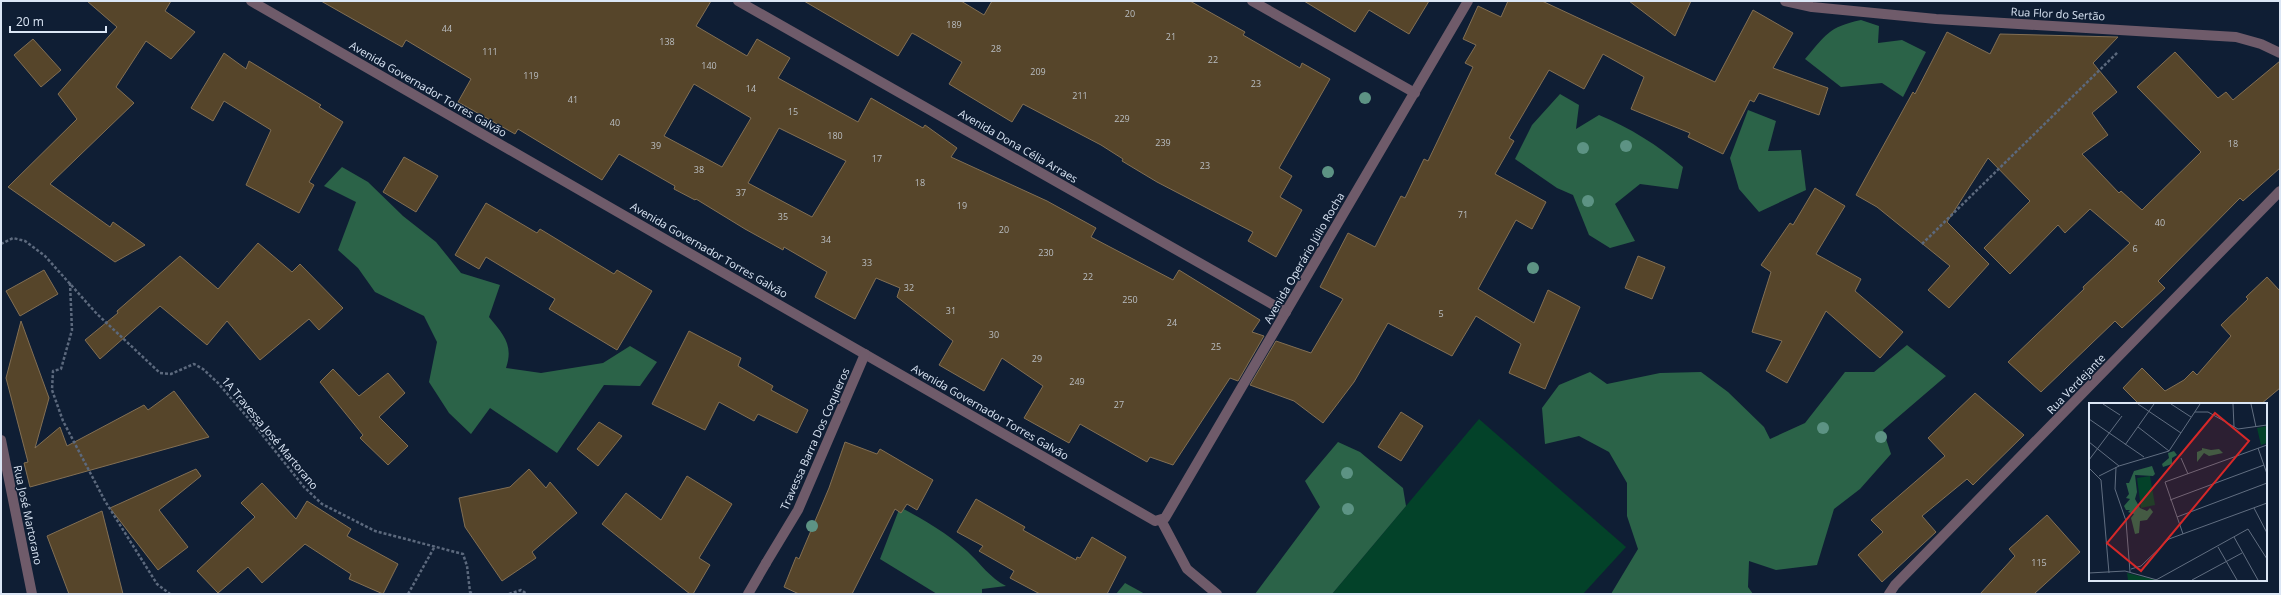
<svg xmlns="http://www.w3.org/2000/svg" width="2281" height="595" viewBox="0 0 2281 595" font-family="'Open Sans',sans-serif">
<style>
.green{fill:#034229}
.forest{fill:#2b6348}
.building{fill:#56452a;stroke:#826f54;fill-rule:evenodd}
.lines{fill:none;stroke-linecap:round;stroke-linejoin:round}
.path{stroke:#5c697d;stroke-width:2.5;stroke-dasharray:3 2;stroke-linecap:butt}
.pedestrian{stroke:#6f5b6a;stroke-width:10}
.minor{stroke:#6f5b6a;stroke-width:10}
.tree{fill:#5d9384}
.labels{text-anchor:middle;stroke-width:3;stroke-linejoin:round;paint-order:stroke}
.number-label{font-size:9px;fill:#babec2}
.street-label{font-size:11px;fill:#dbe6f5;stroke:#0f1e34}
.inset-road{fill:none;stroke:#616e81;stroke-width:1}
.view{fill:#d62828;fill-opacity:0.15;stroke:#d62828;stroke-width:2}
.inset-edge{fill:none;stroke:#dbe6f5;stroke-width:2}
</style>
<rect width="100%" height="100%" fill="#0f1e34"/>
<path class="green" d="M 1479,419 L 1626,547 L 1583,594 L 1332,594 Z"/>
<g class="forest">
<path d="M 1861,20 L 1879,26 L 1878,43 L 1902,40 L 1926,52 L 1903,97 L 1882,83 L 1841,87 L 1805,59 C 1826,35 1828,27 1861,20 Z"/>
<path d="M 1560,94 L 1579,105 L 1576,129 L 1599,115 C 1630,128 1658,145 1683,167 L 1678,189 L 1640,184 L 1615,204 L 1635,241 L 1610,248 L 1589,235 L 1573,195 L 1557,188 L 1515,159 L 1532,125 Z"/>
<path d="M 1748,110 L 1776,121 L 1768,151 L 1801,150 L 1806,190 L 1759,212 L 1739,189 L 1730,158 Z"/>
<path d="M 342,167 L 368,182 L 403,216 L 436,242 L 461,273 L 500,285 L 489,317 C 503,334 514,345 506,368 L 541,373 L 603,363 L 630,346 L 657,362 L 640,386 L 604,385 L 557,453 L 490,408 L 471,434 L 449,413 L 429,382 L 437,342 L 424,316 L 375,292 L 358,268 L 338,250 L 356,202 L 324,186 Z"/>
<path d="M 1907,345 L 1946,376 L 1883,430 L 1891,454 L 1860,489 L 1834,509 L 1817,565 L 1776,570 L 1749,561 L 1748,587 L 1753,594 L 1611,594 L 1638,549 L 1627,516 L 1627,483 L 1609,452 L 1579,436 L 1545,444 L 1542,408 L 1559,385 L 1590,372 L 1607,384 L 1660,373 L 1701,372 L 1728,392 L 1764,427 L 1770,439 L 1805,423 L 1845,372 L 1874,372 Z"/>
<path d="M 1338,442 L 1360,452 L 1403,488 L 1406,506 L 1332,594 L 1255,594 L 1320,507 L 1305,481 Z"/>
<path d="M 900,507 C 924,520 947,533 967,551 C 981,564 990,578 1006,586 L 982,589 L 982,594 L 937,594 L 880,559 Z"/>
<path d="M 1125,583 L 1145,594 L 1116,594 Z"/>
</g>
<g class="building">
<path d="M 87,1 L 171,1 L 165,11 L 195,32 L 171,59 L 146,41 L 116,87 L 134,103 L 50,184 L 110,227 L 113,222 L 145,245 L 115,262 L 8,187 L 77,119 L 58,94 L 117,27 Z"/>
<path d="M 321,1 L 711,1 L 696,26 L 747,56 L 757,39 L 790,58 L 778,78 L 858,122 L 871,98 L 923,128 L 925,125 L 957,148 L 951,157 L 1047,201 L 1096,228 L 1091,237 L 1173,280 L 1179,270 L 1260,320 L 1252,332 L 1264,336 L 1238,381 L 1230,378 L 1173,465 L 1150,457 L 1147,462 L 1080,424 L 1069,443 L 1024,418 L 1043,386 L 1002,358 L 984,391 L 939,365 L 953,341 L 897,297 L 900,288 L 876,278 L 855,319 L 815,297 L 827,272 L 784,247 L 783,250 L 745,229 L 696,199 L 695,200 L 674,189 L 675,186 L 619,154 L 602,180 L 518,129 L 515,134 L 458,102 L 471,79 L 406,40 L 402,47 ZM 694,84 L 751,118 L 722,167 L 664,136 ZM 779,128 L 846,161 L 812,217 L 748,183 Z"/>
<path d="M 804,1 L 961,1 L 984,15 L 992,1 L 1190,1 L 1245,32 L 1243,35 L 1300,68 L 1302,63 L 1330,79 L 1279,168 L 1292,176 L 1280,197 L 1302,210 L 1276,257 L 1248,241 L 1253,232 L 1157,182 L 1122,161 L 1123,159 L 1101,145 L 1023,104 L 1012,122 L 949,84 L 962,62 L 916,35 L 912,33 L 898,56 Z"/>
<path d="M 1304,1 L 1429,1 L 1409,34 L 1369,10 L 1355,32 Z"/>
<path d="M 1508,1 L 1542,1 L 1715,82 L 1753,10 L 1793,33 L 1773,68 L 1828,88 L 1819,115 L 1759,93 L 1754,102 L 1750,100 L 1723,154 L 1688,137 L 1690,133 L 1631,109 L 1644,77 L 1603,54 L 1584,89 L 1549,70 L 1509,138 L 1514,141 L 1495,174 L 1546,202 L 1532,229 L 1516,220 L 1478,289 L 1534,323 L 1548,290 L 1580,307 L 1545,389 L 1509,373 L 1521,344 L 1476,316 L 1452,356 L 1388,323 L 1354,382 L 1323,423 L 1294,401 L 1250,385 L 1276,341 L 1311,353 L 1343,299 L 1320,287 L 1348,233 L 1375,247 L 1401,196 L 1405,198 L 1424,159 L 1428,161 L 1473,67 L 1465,63 L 1476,45 L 1463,39 L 1478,6 L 1501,17 Z"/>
<path d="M 1629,1 L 1691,1 L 1675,36 Z"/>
<path d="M 1947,32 L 1990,54 L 2000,34 L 2118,37 L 2093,63 L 2117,92 L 2092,113 L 2108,135 L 2082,154 L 2119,193 L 2121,191 L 2142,210 L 2201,152 L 2137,87 L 2175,52 L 2218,98 L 2226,92 L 2233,100 L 2280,61 L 2280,168 L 2243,201 L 2240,198 L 2158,281 L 2165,288 L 2122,328 L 2115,321 L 2041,392 L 2008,362 L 2084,289 L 2083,287 L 2130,243 L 2090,209 L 2065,233 L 2058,225 L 2010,274 L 1984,248 L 2030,201 L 1988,158 L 1947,222 L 1989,264 L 1949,308 L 1928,290 L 1950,266 L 1877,207 L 1856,195 L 1913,92 L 1915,94 Z"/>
<path d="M 33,39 L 61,70 L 41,87 L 14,55 Z"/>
<path d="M 224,53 L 246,69 L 249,61 L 321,105 L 319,107 L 343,122 L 309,182 L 314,185 L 299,213 L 246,185 L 271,130 L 224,101 L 213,121 L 191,108 Z"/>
<path d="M 404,157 L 438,176 L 416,212 L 383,192 Z"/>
<path d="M 1815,188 L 1845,206 L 1816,254 L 1861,279 L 1855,291 L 1903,332 L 1880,358 L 1826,311 L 1787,383 L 1766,371 L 1782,341 L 1752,332 L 1771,272 L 1761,265 L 1790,223 L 1793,225 Z"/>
<path d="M 486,203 L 537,233 L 540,229 L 614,274 L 617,270 L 652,291 L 617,350 L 549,309 L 555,299 L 486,257 L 479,269 L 455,255 Z"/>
<path d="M 258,243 L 292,272 L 300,264 L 343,308 L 319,330 L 309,319 L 260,360 L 227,321 L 207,345 L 160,306 L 100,359 L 85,340 L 118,313 L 117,311 L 180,256 L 218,289 Z"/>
<path d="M 1638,256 L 1665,267 L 1652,299 L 1625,288 Z"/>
<path d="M 44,270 L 58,294 L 20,316 L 6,291 Z"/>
<path d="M 2267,277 L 2280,291 L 2280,388 L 2261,404 L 2139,404 L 2123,388 L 2142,368 L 2165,391 L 2184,380 L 2193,371 L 2197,375 L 2231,336 L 2221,325 L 2248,299 L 2246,297 Z"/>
<path d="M 21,321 L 49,398 L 35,448 L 60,427 L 67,446 L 144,405 L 148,410 L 174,391 L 209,437 L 30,487 L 24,463 L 28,462 L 6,378 Z"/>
<path d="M 689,331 L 741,358 L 738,366 L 773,386 L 771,390 L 808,410 L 797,433 L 758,414 L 754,421 L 719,402 L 705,430 L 652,404 Z"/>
<path d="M 333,369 L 359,396 L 388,373 L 405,393 L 379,417 L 408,446 L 388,465 L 360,438 L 363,435 L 320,382 Z"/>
<path d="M 1975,393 L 2024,435 L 1973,485 L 1967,479 L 1922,516 L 1936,532 L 1882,582 L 1858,555 L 1883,532 L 1871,520 L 1945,456 L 1928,438 Z"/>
<path d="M 1401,412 L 1423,426 L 1401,461 L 1378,447 Z"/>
<path d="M 599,422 L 622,436 L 598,466 L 577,449 Z"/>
<path d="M 845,442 L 877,454 L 880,449 L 933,480 L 917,510 L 907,504 L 901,513 L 895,509 L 852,594 L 799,594 L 784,587 L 796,557 L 799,559 L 829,488 Z"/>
<path d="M 196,469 L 201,476 L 159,510 L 188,547 L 158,570 L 110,508 Z"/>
<path d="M 529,469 L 546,488 L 550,482 L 577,513 L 532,552 L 536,558 L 502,581 L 465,527 L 459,498 L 510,487 Z"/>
<path d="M 687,476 L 732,504 L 699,558 L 710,565 L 693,594 L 690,594 L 602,524 L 626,493 L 661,520 Z"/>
<path d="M 262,483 L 296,519 L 307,501 L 351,529 L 347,536 L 398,564 L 383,594 L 349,579 L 351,574 L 305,544 L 262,583 L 248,567 L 218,593 L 197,571 L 255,517 L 241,503 Z"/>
<path d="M 976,499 L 1025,527 L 1023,530 L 1076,560 L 1077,557 L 1080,558 L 1092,537 L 1126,557 L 1107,594 L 1040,594 L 1010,578 L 1014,571 L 979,551 L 983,546 L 957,532 Z"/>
<path d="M 102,511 L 123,594 L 69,594 L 47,536 Z"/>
<path d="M 2047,515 L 2080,552 L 2034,594 L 1980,594 L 2015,556 L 2009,549 Z"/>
</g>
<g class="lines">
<g class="path">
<path d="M 1,244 L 13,238 L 25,241 L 45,256 L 97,314 L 160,373 L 171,374 L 194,364 L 203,369 L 218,383 L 260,432 L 304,487 L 322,504 L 375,531 L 463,554 L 467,566 L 470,592 L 474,594"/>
<path d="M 1922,244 L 2118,52"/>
<path d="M 70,283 L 72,330 L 61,369 L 53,371 L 52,390 L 63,421 L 105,501 L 157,584 L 170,594"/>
<path d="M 408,594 L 435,546"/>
<path d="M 509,594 L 521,590 L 527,594"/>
</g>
<path class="pedestrian" d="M 748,594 L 766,563"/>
<g class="minor">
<path d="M 251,1 L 1155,521 L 1165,518 L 1468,1"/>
<path d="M 738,1 L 1286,312"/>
<path d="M 1252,1 L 1415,93"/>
<path d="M 1785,1 L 1812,7 L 1936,19 L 2236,37 L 2261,44 L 2280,53"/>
<path d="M 1,440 L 32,594"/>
<path d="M 1161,520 L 1187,569 L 1217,594"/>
<path d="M 766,563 L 798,510 L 865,354"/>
<path d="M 1889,594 L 1895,585 L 2280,191"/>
</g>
</g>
<g class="tree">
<circle cx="1365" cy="98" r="6"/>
<circle cx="1626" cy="146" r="6"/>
<circle cx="1583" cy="148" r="6"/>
<circle cx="1328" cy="172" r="6"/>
<circle cx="1588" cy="201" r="6"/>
<circle cx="1533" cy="268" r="6"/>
<circle cx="1823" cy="428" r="6"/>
<circle cx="1881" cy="437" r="6"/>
<circle cx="1347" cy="473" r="6"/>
<circle cx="1348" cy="509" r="6"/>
<circle cx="812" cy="526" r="6"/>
</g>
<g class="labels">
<g class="number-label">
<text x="1130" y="17">20</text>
<text x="954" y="28">189</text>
<text x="447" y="32">44</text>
<text x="1171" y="40">21</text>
<text x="667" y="45">138</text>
<text x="996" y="52">28</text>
<text x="490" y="55">111</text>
<text x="1213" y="63">22</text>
<text x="709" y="69">140</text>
<text x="1038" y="75">209</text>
<text x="531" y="79">119</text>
<text x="1256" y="87">23</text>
<text x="751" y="92">14</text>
<text x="1080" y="99">211</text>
<text x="573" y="103">41</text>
<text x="793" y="115">15</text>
<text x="1122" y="122">229</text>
<text x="615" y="126">40</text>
<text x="835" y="139">180</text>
<text x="1163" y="146">239</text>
<text x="2233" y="147">18</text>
<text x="656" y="149">39</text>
<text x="877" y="162">17</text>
<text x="1205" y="169">23</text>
<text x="699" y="173">38</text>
<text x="920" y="186">18</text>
<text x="741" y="196">37</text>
<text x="962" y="209">19</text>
<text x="1463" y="218">71</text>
<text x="783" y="220">35</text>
<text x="2160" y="226">40</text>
<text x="1004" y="233">20</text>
<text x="826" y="243">34</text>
<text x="2135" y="252">6</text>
<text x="1046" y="256">230</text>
<text x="867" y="266">33</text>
<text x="1088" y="280">22</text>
<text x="909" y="291">32</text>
<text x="1130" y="303">250</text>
<text x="951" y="314">31</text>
<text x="1441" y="317">5</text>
<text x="1172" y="326">24</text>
<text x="994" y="338">30</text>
<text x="1216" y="350">25</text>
<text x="1037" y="362">29</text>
<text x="1077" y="385">249</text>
<text x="1119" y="408">27</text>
<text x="2039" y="566">115</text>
</g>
<g class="street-label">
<text transform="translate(2058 14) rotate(3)" y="4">Rua Flor do Sertão</text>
<text transform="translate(428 89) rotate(30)" y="4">Avenida Governador Torres Galvão</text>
<text transform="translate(1018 146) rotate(30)" y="4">Avenida Dona Célia Arraes</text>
<text transform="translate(709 250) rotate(30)" y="4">Avenida Governador Torres Galvão</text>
<text transform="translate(1304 258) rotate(-60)" y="4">Avenida Operário Júlio Rocha</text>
<text transform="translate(2076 384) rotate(-46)" y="4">Rua Verdejante</text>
<text transform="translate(990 412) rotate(30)" y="4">Avenida Governador Torres Galvão</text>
<text transform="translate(270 433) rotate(50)" y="4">1A Travessa José Martorano</text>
<text transform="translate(815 439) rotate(-66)" y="4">Travessa Barra Dos Coquieros</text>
<text transform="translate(28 515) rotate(78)" y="4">Rua José Martorano</text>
</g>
</g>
<g transform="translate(2089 403)">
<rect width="178" height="178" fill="#0f1e34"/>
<path d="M 178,23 L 178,40 L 172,42 L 168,25 ZM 61,73 L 66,102 L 52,105 L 48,75 ZM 38,170 L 67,177 L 39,177 Z" fill="#034229"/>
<path d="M 113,45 L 122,47 L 130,46 L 134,50 L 120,53 L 115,50 L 108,59 L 108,49 L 113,47 ZM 85,48 L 88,52 L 83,55 L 83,61 L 74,64 L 73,61 L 80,55 L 79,50 ZM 63,63 L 66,71 L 64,73 L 46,72 L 48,89 L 46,96 L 51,105 L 58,108 L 61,105 L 64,109 L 58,117 L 51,118 L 50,130 L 46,131 L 42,115 L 45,111 L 39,109 L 41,107 L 37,107 L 35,103 L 41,96 L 37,95 L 40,91 L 37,80 L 40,80 L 45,68 Z" fill="#2b6348"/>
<path class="inset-road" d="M 14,1 L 31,12M 49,1 L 92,30M 82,1 L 102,14M 144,1 L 145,24M 162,1 L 167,24M 106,9 L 119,9 L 149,26 L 178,22M 0,16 L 55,54M 49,24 L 80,48M 0,39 L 30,63M 36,42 L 65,1M 169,45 L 178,71M 92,55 L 99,71M 0,57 L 33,13M 27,64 L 26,86 L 37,118 L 41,169M 0,65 L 12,77 L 20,170M 10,73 L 30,63 L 80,48 L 111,1M 81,97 L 175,62M 165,105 L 178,130M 88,114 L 178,80M 94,131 L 76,79 L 178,42M 145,134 L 169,177M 129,144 L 148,177M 42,166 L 52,163 L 80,136 L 178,100M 0,170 L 36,168 L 68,177M 67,177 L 159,126 L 178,156M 103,177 L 153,150"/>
<path class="view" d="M 126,10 L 160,38 L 52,168 L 18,140 Z"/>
<rect width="178" height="178" class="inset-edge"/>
</g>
<rect width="2281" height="595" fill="none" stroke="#dbe6f5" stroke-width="4"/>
<path d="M10 26v6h96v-6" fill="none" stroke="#dbe6f5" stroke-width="2"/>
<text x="16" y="26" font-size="12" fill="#dbe6f5" stroke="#0f1e34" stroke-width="3" paint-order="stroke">20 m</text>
</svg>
